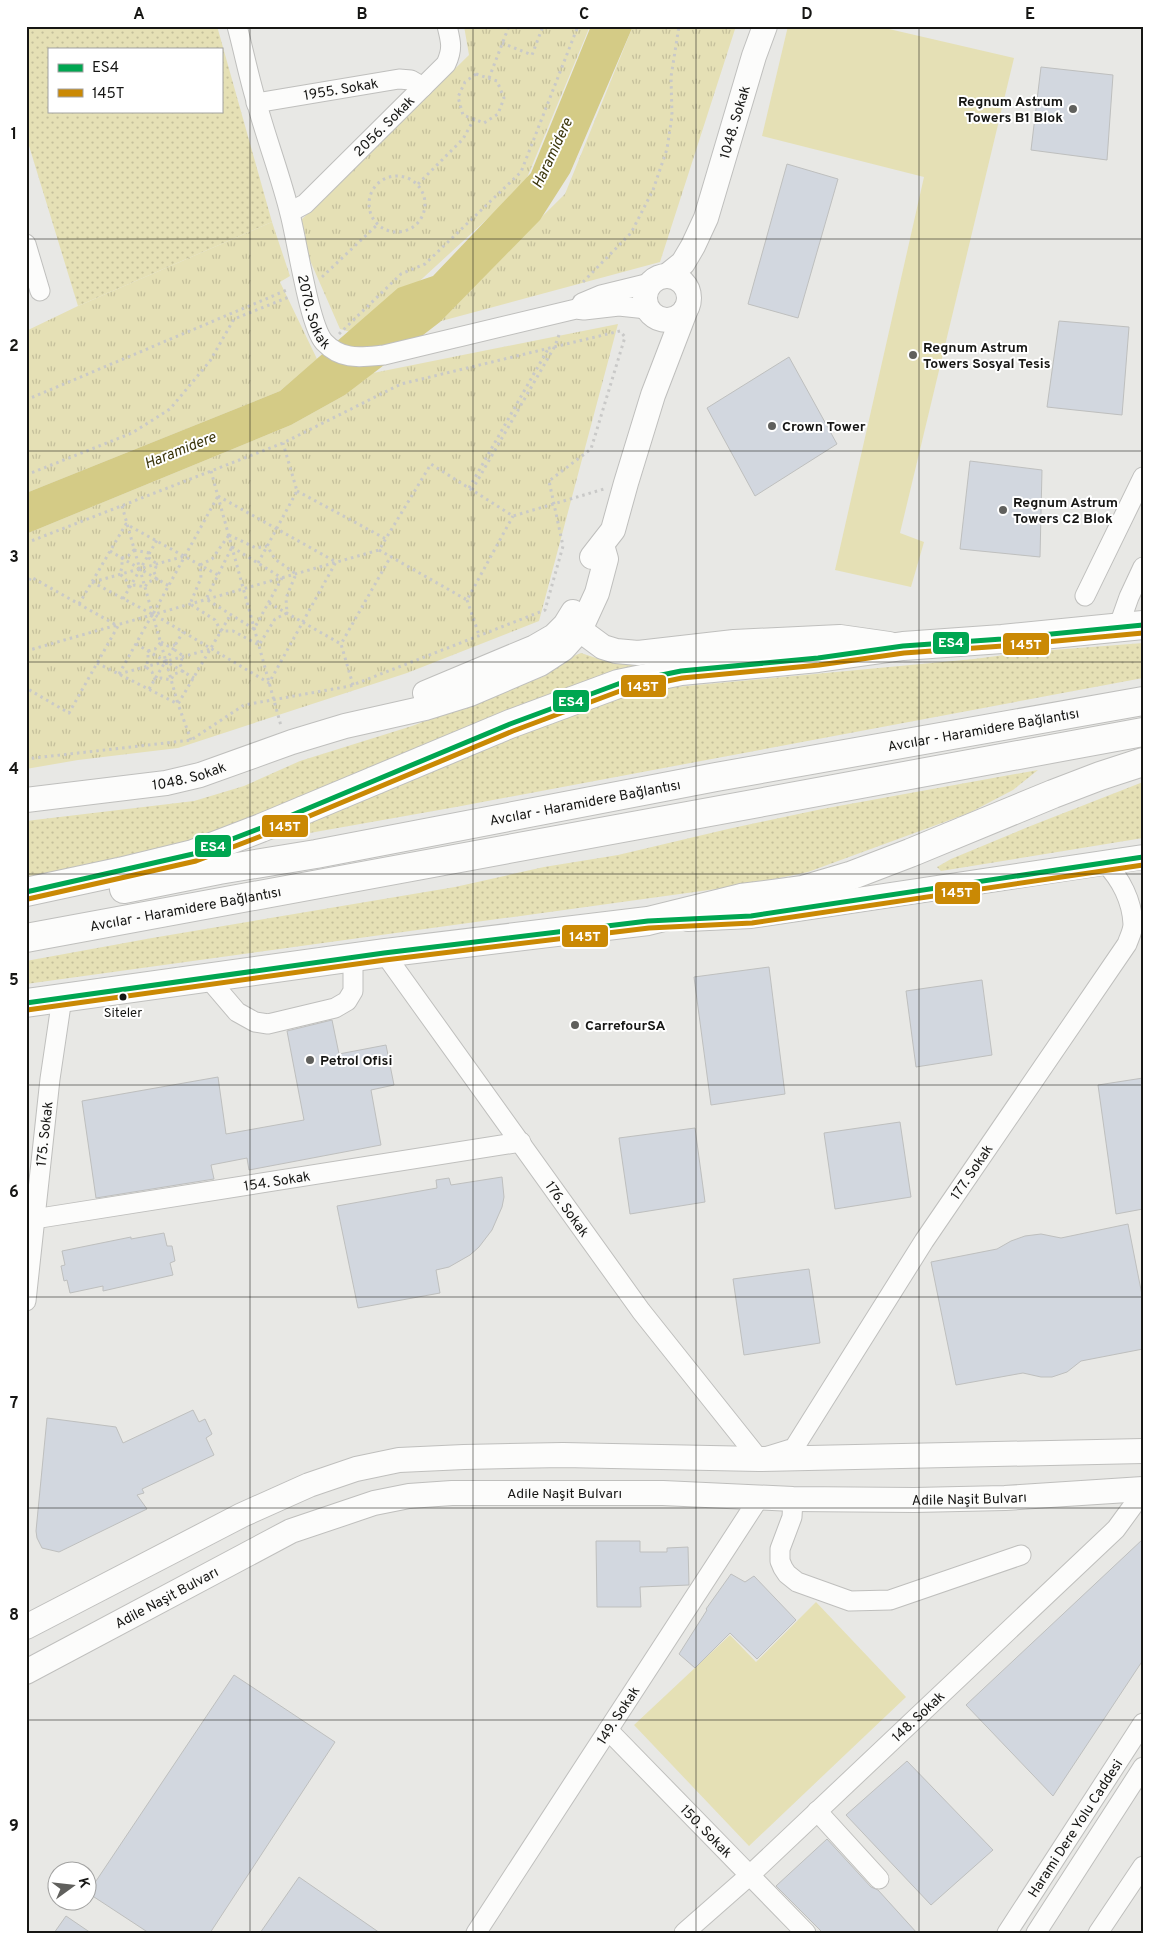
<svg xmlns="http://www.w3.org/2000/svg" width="1169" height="1959" viewBox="0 0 1169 1959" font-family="Overpass,sans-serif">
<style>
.grass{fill:url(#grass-dots);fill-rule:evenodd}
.park{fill:url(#park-tufts)}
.pitch{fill:#e5e0b5}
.water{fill:#d4cb86}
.building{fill:#d2d7df;stroke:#bebfbe}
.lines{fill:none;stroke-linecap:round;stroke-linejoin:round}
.minor-casing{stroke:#bfbfbd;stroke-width:21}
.major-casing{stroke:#bfbfbd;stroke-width:26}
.highway-casing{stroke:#bfbfbd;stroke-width:30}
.path{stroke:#c9c9c8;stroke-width:3;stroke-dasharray:2.5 4;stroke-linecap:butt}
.minor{stroke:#fcfcfb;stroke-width:19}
.major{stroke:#fcfcfb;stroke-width:24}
.highway{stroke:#fcfcfb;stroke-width:28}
.bus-1-casing{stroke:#fff;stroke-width:9}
.bus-2-casing{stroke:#fff;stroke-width:9}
.bus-1{stroke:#00a651;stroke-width:5}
.bus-2{stroke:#ca8904;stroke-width:5}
.grid{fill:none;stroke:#161614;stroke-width:1;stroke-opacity:0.55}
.poi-dot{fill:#60605d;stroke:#fff;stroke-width:2}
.bus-dot{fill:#161614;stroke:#fff;stroke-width:2}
.labels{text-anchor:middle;stroke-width:4;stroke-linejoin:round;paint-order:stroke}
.bus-label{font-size:13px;fill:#161614;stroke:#fff}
.street-label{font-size:14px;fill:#161614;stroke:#fff}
.poi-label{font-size:14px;font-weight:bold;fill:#161614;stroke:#fff;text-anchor:start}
.water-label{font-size:15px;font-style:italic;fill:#3c360c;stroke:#fff}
.line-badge{stroke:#fff;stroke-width:2}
.badge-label{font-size:14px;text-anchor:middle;font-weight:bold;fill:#fff}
.neatline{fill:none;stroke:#161614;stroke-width:2}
.grid-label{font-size:16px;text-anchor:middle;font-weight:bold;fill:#161614}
</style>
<defs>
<pattern id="grass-dots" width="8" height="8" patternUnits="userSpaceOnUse" patternTransform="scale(1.25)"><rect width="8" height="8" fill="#e5e0b5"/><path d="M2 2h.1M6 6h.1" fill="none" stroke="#c4bf9b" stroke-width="1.8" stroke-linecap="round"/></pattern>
<pattern id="park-tufts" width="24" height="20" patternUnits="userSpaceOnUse" patternTransform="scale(1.25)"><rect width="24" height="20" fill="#e5e0b5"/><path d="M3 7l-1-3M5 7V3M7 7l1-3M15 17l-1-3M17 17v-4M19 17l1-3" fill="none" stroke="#c4bf9b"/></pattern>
</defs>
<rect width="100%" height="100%" fill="#e8e8e5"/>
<g class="grass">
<path d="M 26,26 L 217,26 L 272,222 L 78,306 L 26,136 ZM 49,49 L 221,49 L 221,111 L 49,111 Z"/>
<path d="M 1143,643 L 1143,678 L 456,807 L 270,840 L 345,803 L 597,703 L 654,689 L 974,659 L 1027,652 Z"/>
<path d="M 581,653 L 605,661 L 639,666 L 214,838 L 26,879 L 26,821 L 194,801 L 244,786 L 300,761 L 412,726 L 545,676 L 571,657 Z"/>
<path d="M 1038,770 L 1013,790 L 969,813 L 808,872 L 745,885 L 26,984 L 26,961 L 152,938 L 455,887 L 544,867 L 618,855 L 728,829 L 822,809 Z"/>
<path d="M 1143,782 L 1143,838 L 941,871 L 937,867 L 951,859 L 1028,827 Z"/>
</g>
<g class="park">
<path d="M 464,26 L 590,26 L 524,185 L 361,335 L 340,329 L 295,226 L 469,55 Z"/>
<path d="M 633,26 L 736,26 L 660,262 L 434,323 L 565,194 Z"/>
<path d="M 272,222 L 290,276 L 280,282 L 317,359 L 280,391 L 26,493 L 26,331 L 78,306 Z"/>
<path d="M 618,324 L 539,621 L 407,673 L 178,748 L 78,760 L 26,769 L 26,534 L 291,425 L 345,395 L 373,373 Z"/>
</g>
<g class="pitch">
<path d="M 788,26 L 876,26 L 1014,58 L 900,533 L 924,542 L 911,587 L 835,570 L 924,177 L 762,136 Z"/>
<path d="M 816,1602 L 906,1697 L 749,1846 L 634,1725 L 730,1635 L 756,1662 Z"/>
</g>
<path class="water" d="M 591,26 L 633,26 L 570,173 L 540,220 L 440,322 L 345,395 L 291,425 L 26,534 L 26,493 L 280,391 L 398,288 L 433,276 L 531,173 Z"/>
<g class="building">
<path d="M 1041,67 L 1113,75 L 1107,160 L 1031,150 Z"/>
<path d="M 787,164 L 838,179 L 798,318 L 748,304 Z"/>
<path d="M 1059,321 L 1129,327 L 1122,415 L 1047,407 Z"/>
<path d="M 789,357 L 837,444 L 755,496 L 707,408 Z"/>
<path d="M 970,461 L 1042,470 L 1040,557 L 960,549 Z"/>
<path d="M 769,967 L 785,1094 L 711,1105 L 694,977 Z"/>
<path d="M 982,980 L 992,1055 L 916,1067 L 906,991 Z"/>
<path d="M 332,1020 L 339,1054 L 386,1045 L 394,1085 L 371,1090 L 381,1145 L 249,1170 L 247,1158 L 211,1165 L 214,1179 L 96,1198 L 82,1101 L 218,1077 L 226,1134 L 304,1120 L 287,1031 Z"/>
<path d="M 1143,1078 L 1143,1209 L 1116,1214 L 1098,1085 Z"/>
<path d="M 900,1122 L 911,1197 L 835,1209 L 824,1133 Z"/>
<path d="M 695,1128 L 705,1202 L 630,1214 L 619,1138 Z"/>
<path d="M 502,1177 L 504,1197 L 502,1207 L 492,1230 L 479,1247 L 470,1255 L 449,1267 L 436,1270 L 440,1293 L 358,1308 L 337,1206 L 437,1188 L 436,1180 L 449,1178 L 451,1185 Z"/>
<path d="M 1128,1224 L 1143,1300 L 1143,1349 L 1081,1361 L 1067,1372 L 1052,1377 L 1041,1377 L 1023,1373 L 956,1385 L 931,1262 L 997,1249 L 1011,1241 L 1025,1236 L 1041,1234 L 1061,1238 Z"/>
<path d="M 164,1233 L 167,1246 L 172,1246 L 175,1261 L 170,1263 L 173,1275 L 103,1291 L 103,1286 L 70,1293 L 67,1280 L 64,1281 L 61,1266 L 65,1265 L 62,1251 L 131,1237 L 131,1239 Z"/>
<path d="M 809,1269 L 820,1343 L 744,1355 L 733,1279 Z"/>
<path d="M 193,1410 L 199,1422 L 205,1419 L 212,1434 L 206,1438 L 214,1455 L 142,1489 L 144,1493 L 137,1495 L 147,1509 L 59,1552 L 42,1548 L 37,1538 L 36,1531 L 47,1418 L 116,1427 L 123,1443 Z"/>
<path d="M 1143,1539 L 1143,1660 L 1053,1796 L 966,1705 Z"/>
<path d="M 596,1541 L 640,1541 L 640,1552 L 667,1552 L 667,1548 L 688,1547 L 689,1585 L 640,1587 L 641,1607 L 597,1607 Z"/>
<path d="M 731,1574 L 745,1582 L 754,1576 L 796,1620 L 757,1659 L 730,1633 L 695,1668 L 679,1654 L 707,1610 L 706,1609 Z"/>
<path d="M 234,1675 L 335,1742 L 210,1933 L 149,1933 L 88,1893 Z"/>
<path d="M 907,1761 L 993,1850 L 931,1905 L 846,1815 Z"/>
<path d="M 827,1839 L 871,1887 L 878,1890 L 917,1933 L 823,1933 L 776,1886 Z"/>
<path d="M 299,1877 L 380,1933 L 260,1933 Z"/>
<path d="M 66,1916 L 91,1933 L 54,1933 Z"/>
</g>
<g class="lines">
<g class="minor-casing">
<g id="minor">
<path id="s1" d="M 237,26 C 244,52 249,78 257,104 C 267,141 281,177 290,214 C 297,240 309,325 324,342 C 342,361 361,357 384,355 L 576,309 L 584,310 L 619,306 L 647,309"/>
<path id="s2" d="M 256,103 L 399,79 L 411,80 L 423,87"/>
<path id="s3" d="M 290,212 L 305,204 L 446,64 C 453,49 451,42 447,26"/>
<path d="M 26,244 L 40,291"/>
<path d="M 582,303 L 601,295 L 650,283"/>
<path d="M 1085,596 L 1143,477"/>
<path d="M 1118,628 L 1129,597 L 1143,567"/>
<path id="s4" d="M 384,953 L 641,1311 L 759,1459 L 794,1448 L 924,1241 L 1127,944 C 1129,938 1133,931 1133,924 C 1132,901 1121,879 1105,863"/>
<path d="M 208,978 L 237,1012 L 255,1022 L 268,1024 L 335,1008 L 347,1001 L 353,991 L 353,957"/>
<path id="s5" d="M 34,1219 L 521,1142"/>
<path id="s6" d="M 26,1301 L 50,1079 L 62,998"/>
<path d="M 793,1499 L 792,1517 L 780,1549 L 780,1561 L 783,1568 L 787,1574 L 797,1582 L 850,1601 L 890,1600 L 1021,1555"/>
<path id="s7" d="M 608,1730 L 806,1933"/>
<path d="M 817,1811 L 879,1879"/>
<path id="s8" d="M 476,1933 L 759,1498"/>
<path id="s9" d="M 684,1933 L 750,1875 L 1116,1529 L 1143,1492"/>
<path id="s10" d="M 1007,1933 L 1143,1723"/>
<path d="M 1036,1933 L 1143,1767"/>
<path d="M 1098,1933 L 1143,1866"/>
</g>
</g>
<g class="major-casing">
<g id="major">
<path id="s11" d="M 668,275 L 683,263 L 693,246 L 706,218 L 754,56 L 765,26"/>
<circle cx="667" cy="298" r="22"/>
<path d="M 592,557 L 613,530 L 626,483 L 653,395 L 686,309"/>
<path d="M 566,625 L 580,630 L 603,647 L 616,651 L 638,653 L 734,642 L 840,637 L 889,644"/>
<path d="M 425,693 L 535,647 L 554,636 L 565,625 L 573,612"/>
<path id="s12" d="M 26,800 L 166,783 L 200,775 L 292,742 L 345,726 L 425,708 L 470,694 L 540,664 L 563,649 L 580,630 L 597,593 L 606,559 L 602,545"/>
<path d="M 688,919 L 751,916 L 1143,857"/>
<path d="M 26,1627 L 242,1515 L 309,1485 L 356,1469 L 399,1460 L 464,1457 L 563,1455 L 759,1459 L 1143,1451"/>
<path id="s13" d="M 26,1672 L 291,1531 L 374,1503 L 409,1496 L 452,1493 L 663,1493 L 793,1499 L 914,1500 L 1005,1498 L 1143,1489"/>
</g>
</g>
<g class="highway-casing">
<g id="highway">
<path id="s14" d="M 124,889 L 219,870 L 316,854 L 716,777 L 1143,701"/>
<path d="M 26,892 L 119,872 L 193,854 L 261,828 L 510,724 L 618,684 L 681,671 L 818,658 L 903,646 L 1002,639 L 1143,625"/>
<path id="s15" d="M 26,938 L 1143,732"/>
<path d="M 26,1003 L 384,953 L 648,921 L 741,898 L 803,890 L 850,876 L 910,853 L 1053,794 L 1100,776 L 1143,762"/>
</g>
</g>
<g class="path">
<path d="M 502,43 L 532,55 L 543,26"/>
<path d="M 476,74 L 497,81 L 504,98 L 498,114 L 484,123 L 463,115 L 458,97 L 465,82 Z"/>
<path d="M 489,78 L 509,26"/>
<circle cx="397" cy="204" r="28"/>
<path d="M 418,184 L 463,139 L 474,119"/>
<path d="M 322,277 L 378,224"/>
<path d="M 583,282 L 631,233 L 653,190 L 667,149 L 672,116 L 671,77 L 679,26"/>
<path d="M 339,334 L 401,274 L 425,264 L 521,172 L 578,26"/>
<path d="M 26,400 L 287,290"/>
<path d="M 211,471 L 281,726"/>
<path d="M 26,475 L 132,433 L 170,409 L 210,361 L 234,319 L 289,297"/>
<path d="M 469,488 L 548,349"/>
<path d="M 472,490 L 555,346 L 560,332"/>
<path d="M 297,491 L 386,539"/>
<path d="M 218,496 L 336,562 L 269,683 L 153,614 Z"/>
<path d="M 122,506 L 178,704"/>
<path d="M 229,535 L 256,548 L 267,546 L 275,559 L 296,574 L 286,598 L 287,613 L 275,619 L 259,645 L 233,631 L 221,631 L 215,620 L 190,604 L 201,578 L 200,565 L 212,559 Z"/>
<path d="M 26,543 L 283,443 L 401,384 L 620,331 L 625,337 L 591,449 L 549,481 L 563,546 L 545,610 L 350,686 L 244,705 L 191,740 L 26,759"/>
<path d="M 232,547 L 282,578 L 254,629 L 206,599 Z"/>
<path d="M 134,550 L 149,553 L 149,558 L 157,564 L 154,572 L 157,579 L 148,582 L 145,587 L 135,585 L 129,587 L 126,580 L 120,574 L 122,567 L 122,558 L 128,556 Z"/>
<path d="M 379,550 L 467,600 L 513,516"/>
<path d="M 110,551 L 169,586"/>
<path d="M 258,563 L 297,491 L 283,443"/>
<path d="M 92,582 L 152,614"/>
<path d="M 93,582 L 185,556"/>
<path d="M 26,586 L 31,577 L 118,626 L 69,713 L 26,688"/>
<path d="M 123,599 L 157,540"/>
<path d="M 467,600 L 479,635"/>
<path d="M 269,603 L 341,644"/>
<path d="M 79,604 L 126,524 L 218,575"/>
<path d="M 161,642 L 168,646 L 175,645 L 175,650 L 183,656 L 180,664 L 183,671 L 174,674 L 171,680 L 161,678 L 155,679 L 152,672 L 146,667 L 148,660 L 148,651 L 155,649 Z"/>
<path d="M 136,644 L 194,678"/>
<path d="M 26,651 L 379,550 L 431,464 L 513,516 L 604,489"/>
<path d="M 97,663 L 178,704"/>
<path d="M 119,674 L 211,649"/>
<path d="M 119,674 L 152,615"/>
<path d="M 353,685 L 341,644 L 391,556"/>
<path d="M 149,689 L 183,632"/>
<path d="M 191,740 L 178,704 L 231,614"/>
</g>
<use href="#minor" class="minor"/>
<use href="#major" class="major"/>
<use href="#highway" class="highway"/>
<g class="bus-1-casing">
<g id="bus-1">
<path d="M 26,892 L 193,854 L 261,828 L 510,724 L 618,684 L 681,671 L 818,658 L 903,646 L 1002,639 L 1143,625"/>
<path d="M 26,1003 L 384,953 L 648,921 L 751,916 L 1143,857"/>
</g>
</g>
<g class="bus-2-casing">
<g id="bus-2">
<path d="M 28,899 L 196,861 L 264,835 L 513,731 L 620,691 L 682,678 L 819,665 L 904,653 L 1003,646 L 1143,633"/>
<path d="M 27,1010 L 385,960 L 649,928 L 752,923 L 1143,865"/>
</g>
</g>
<use href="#bus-1" class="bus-1"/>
<use href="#bus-2" class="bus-2"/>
</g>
<path class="grid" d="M 250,26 L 250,1933M 473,26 L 473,1933M 696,26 L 696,1933M 919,26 L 919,1933M 26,239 L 1143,239M 26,451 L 1143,451M 26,662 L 1143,662M 26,874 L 1143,874M 26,1085 L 1143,1085M 26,1297 L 1143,1297M 26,1508 L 1143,1508M 26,1720 L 1143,1720"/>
<g class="poi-dot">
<circle cx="1073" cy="109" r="5"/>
<circle cx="913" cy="355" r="5"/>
<circle cx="772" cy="426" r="5"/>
<circle cx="1003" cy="510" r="5"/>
<circle cx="575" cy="1025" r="5"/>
<circle cx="310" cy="1060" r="5"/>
</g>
<circle class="bus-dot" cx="123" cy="997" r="4.5"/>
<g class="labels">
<g class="bus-label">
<text x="123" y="1017">Siteler</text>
</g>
<g class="street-label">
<text dy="5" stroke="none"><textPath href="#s2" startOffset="86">1955. Sokak</textPath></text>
<text dy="5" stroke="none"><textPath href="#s11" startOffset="170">1048. Sokak</textPath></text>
<text dy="5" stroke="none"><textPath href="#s3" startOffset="128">2056. Sokak</textPath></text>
<text dy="5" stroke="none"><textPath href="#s1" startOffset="296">2070. Sokak</textPath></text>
<text dy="5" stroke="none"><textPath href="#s14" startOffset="874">Avcılar - Haramidere Bağlantısı</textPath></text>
<text dy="5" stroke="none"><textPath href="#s12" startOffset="165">1048. Sokak</textPath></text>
<text dy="5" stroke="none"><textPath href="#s14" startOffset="469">Avcılar - Haramidere Bağlantısı</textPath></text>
<text dy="5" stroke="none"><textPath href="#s15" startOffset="162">Avcılar - Haramidere Bağlantısı</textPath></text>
<text dy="5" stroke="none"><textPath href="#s6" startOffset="168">175. Sokak</textPath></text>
<text dy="5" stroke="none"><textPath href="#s4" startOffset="995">177. Sokak</textPath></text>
<text dy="5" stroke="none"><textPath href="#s5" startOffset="246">154. Sokak</textPath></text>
<text dy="5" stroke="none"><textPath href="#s4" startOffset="315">176. Sokak</textPath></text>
<text dy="5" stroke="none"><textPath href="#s13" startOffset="579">Adile Naşit Bulvarı</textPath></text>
<text dy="5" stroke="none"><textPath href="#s13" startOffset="984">Adile Naşit Bulvarı</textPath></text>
<text dy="5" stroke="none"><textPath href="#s13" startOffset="159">Adile Naşit Bulvarı</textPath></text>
<text dy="5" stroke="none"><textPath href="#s8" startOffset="260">149. Sokak</textPath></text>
<text dy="5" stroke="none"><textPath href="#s9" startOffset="319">148. Sokak</textPath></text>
<text dy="5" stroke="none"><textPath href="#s10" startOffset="125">Harami Dere Yolu Caddesi</textPath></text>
<text dy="5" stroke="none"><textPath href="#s7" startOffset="141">150. Sokak</textPath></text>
</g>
<g class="poi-label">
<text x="1063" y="106" text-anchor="end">Regnum Astrum<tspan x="1063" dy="16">Towers B1 Blok</tspan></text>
<text x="923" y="352">Regnum Astrum<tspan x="923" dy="16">Towers Sosyal Tesis</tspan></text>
<text x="782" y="431">Crown Tower</text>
<text x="1013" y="507">Regnum Astrum<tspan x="1013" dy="16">Towers C2 Blok</tspan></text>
<text x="585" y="1030">CarrefourSA</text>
<text x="320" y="1065">Petrol Ofisi</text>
</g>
<g class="water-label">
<text transform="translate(552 153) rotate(-65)" y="5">Haramidere</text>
<text transform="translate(180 450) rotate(-22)" y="5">Haramidere</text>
</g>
</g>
<g class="line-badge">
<rect x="932" y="631" width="38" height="24" rx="5" fill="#00a651"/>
<rect x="1002" y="632" width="48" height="24" rx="5" fill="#ca8904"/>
<rect x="620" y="674" width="47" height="24" rx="5" fill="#ca8904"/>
<rect x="552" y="689" width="38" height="24" rx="5" fill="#00a651"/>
<rect x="261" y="814" width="48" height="24" rx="5" fill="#ca8904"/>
<rect x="194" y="834" width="38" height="24" rx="5" fill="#00a651"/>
<rect x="934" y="881" width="47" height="24" rx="5" fill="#ca8904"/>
<rect x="561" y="924" width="48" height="24" rx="5" fill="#ca8904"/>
</g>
<g class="badge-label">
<text x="951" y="647">ES4</text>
<text x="1026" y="649">145T</text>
<text x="643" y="691">145T</text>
<text x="571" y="706">ES4</text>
<text x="285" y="831">145T</text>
<text x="213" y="851">ES4</text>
<text x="957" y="897">145T</text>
<text x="585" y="941">145T</text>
</g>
<rect width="1169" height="1959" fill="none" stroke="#ffffff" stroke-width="55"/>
<rect x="48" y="48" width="175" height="65" fill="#ffffff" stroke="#a2a2a1"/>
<rect x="58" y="64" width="25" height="8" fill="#00a651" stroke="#a2a2a1"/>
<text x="92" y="72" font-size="15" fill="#161614">ES4</text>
<rect x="58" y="89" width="25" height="8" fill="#ca8904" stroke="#a2a2a1"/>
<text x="92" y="98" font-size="15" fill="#161614">145T</text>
<g transform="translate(72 1886) rotate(75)"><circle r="24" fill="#ffffff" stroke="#a2a2a1"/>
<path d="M0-4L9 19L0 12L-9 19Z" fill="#60605d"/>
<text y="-8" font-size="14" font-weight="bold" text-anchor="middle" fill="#161614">K</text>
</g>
<rect x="28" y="28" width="1114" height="1904" class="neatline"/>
<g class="grid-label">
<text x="139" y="19">A</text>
<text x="362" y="19">B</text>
<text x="584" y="19">C</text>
<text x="807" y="19">D</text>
<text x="1030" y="19">E</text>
<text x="14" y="139">1</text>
<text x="14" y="351">2</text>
<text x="14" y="562">3</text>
<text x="14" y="774">4</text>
<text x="14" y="985">5</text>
<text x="14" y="1197">6</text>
<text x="14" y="1408">7</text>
<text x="14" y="1620">8</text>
<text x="14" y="1831">9</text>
</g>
</svg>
